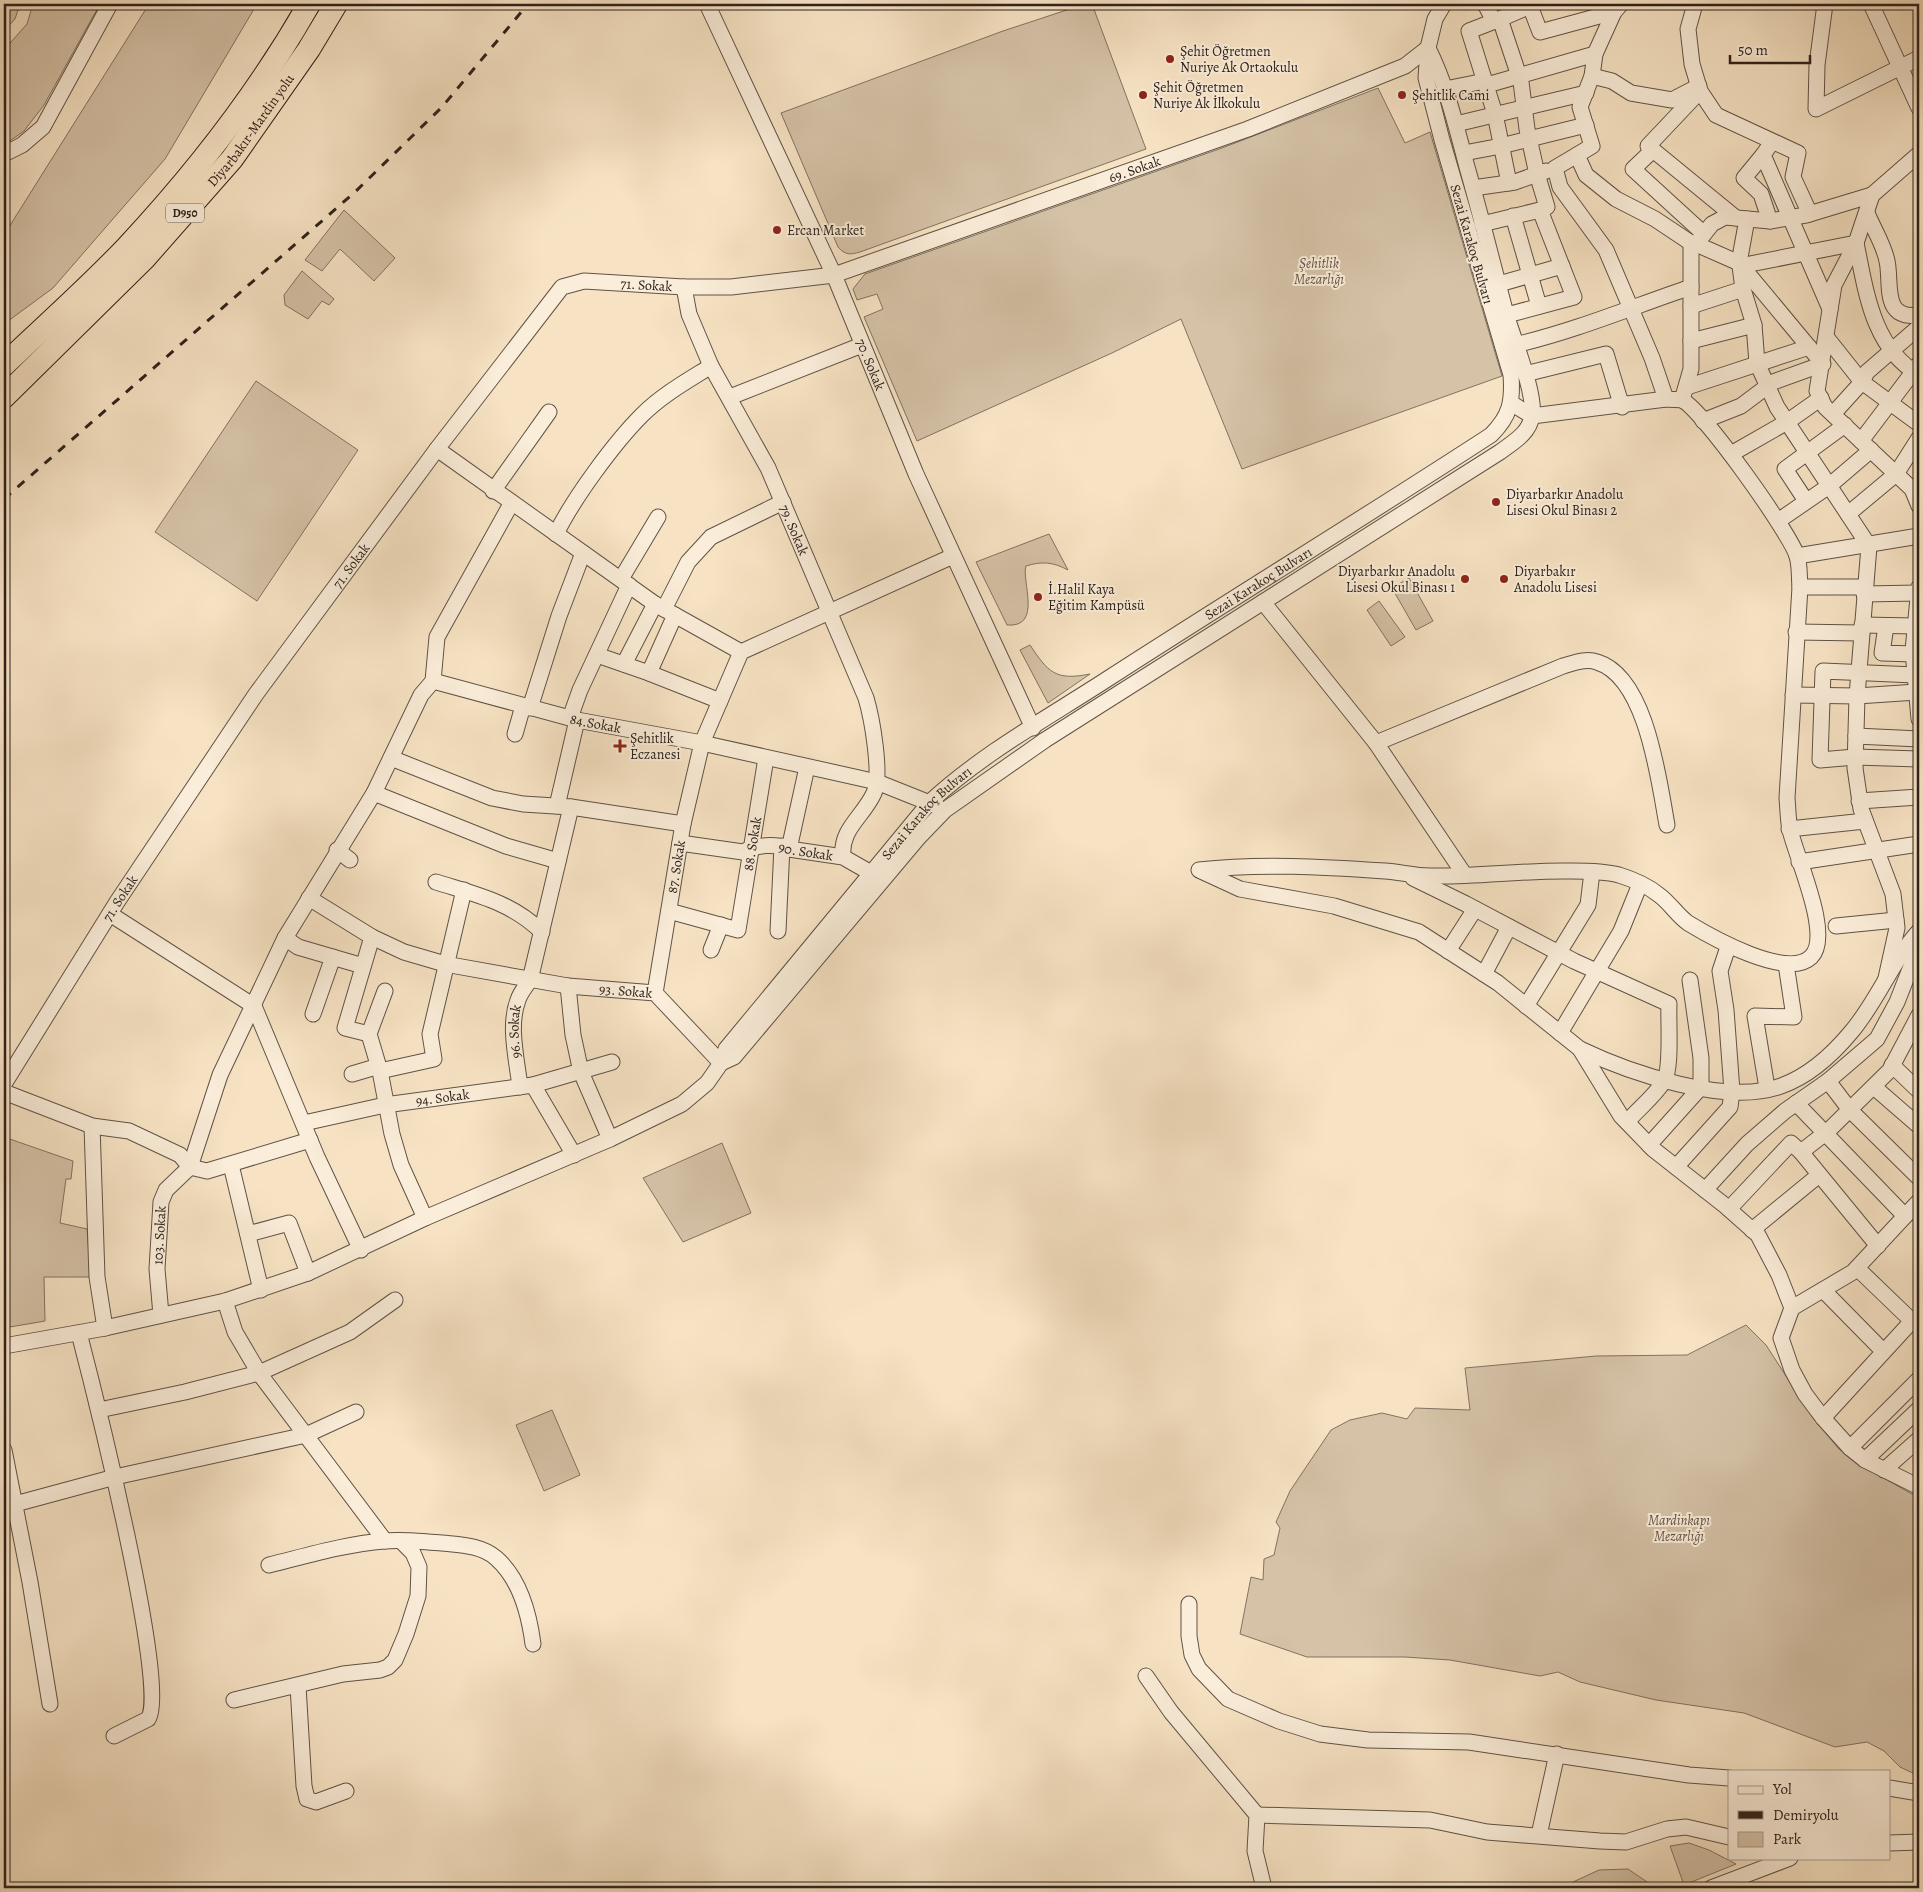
<svg xmlns="http://www.w3.org/2000/svg" width="1923" height="1892" viewBox="0 0 1923 1892" font-family="Alegreya,serif">
<style>
.green{fill:#d5c2a7;stroke:#817262}
.lines{fill:none;stroke-linecap:round;stroke-linejoin:round}
.minor-casing{stroke:#605246;stroke-width:17}
.highway-casing{stroke:#2d211c;stroke-width:24}
.minor{stroke:#faedd9;stroke-width:15}
.highway{stroke:#f7e3c4;stroke-width:22}
.rail{stroke:#2d211c;stroke-width:3;stroke-dasharray:9 9;stroke-linecap:butt}
.poi-dot{fill:#8f2418;stroke:#faedd9;stroke-width:2}
.labels{text-anchor:middle;stroke-width:4;stroke-linejoin:round;paint-order:stroke}
.shield{fill:#faedd9;stroke:#6a5e55;stroke-width:1}
.shield-label{font-size:12px;font-weight:bold;fill:#2d211c}
.poi-label{font-size:14px;fill:#2d211c;stroke:#faedd9;text-anchor:start}
.street-label{font-size:14px;fill:#2d211c;stroke:#faedd9}
.park-label{font-size:14px;font-style:italic;fill:#5f5146;stroke:#faedd9}
</style>
<rect width="100%" height="100%" fill="#f7e3c4"/>
<filter id="stains"><feTurbulence type="fractalNoise" baseFrequency=".004" numOctaves="4"/><feColorMatrix values="0 0 0 0 .2 0 0 0 0 .09 0 0 0 0 .02 0 0 0 .5 -.17"/></filter>
<radialGradient id="worn" r=".72"><stop offset=".6" stop-color="#630" stop-opacity="0"/><stop offset="1" stop-color="#630" stop-opacity=".3"/></radialGradient>
<g class="green">
<path d="M 4,4 L 20,4 L 15,19 L 4,31 Z"/>
<path d="M 33,4 L 100,4 L 44,105 L 24,131 L 4,145 L 4,50 L 27,24 Z"/>
<path d="M 149,4 L 257,4 L 165,159 L 53,288 L 4,324 L 4,235 Z"/>
<path d="M 1085,4 L 1092,4 L 1146,149 L 860,252 C 850,255 845,255 838,247 L 781,113 L 1003,31 Z"/>
<path d="M 1378,88 L 1405,143 L 1430,132 L 1502,376 L 1242,469 L 1181,319 L 1112,353 L 917,441 L 864,317 L 883,309 L 877,294 L 857,300 L 853,289 L 865,274 L 1222,148 Z"/>
<path d="M 344,210 L 395,258 L 374,281 L 340,249 L 322,271 L 305,260 Z"/>
<path d="M 302,271 L 334,299 L 329,305 L 322,301 L 308,319 L 285,305 L 284,295 Z"/>
<path d="M 256,381 L 358,450 L 257,601 L 155,532 Z"/>
<path d="M 1049,534 L 1068,570 C 1053,562 1042,561 1026,566 C 1021,580 1043,628 1007,625 L 976,562 Z"/>
<path d="M 1409,578 L 1433,621 L 1416,630 L 1392,588 Z"/>
<path d="M 1379,601 L 1405,637 L 1391,646 L 1367,610 Z"/>
<path d="M 1030,645 C 1048,672 1055,681 1090,674 L 1048,703 L 1020,650 Z"/>
<path d="M 4,1137 L 73,1161 L 71,1179 L 66,1179 L 60,1223 L 87,1229 L 91,1277 L 44,1277 L 45,1321 L 4,1328 L 6,1190 Z"/>
<path d="M 722,1143 L 751,1213 L 683,1242 L 643,1178 Z"/>
<path d="M 1746,1325 L 1766,1345 L 1813,1418 L 1839,1449 L 1857,1463 L 1919,1498 L 1919,1776 L 1900,1767 L 1884,1751 L 1867,1742 L 1835,1747 L 1744,1713 L 1656,1700 L 1580,1682 L 1558,1672 L 1540,1676 L 1450,1660 L 1405,1657 L 1307,1657 L 1240,1634 L 1251,1577 L 1263,1580 L 1264,1559 L 1274,1555 L 1280,1528 L 1276,1522 L 1290,1491 L 1331,1430 L 1350,1420 L 1382,1413 L 1407,1419 L 1415,1408 L 1470,1410 L 1465,1368 L 1596,1356 L 1687,1355 Z"/>
<path d="M 552,1410 L 580,1475 L 544,1491 L 516,1425 Z"/>
<path d="M 1689,1843 L 1709,1850 L 1736,1864 L 1684,1885 L 1670,1846 Z"/>
<path d="M 1628,1869 L 1656,1888 L 1560,1888 L 1599,1870 Z"/>
</g>
<g class="lines">
<g class="minor-casing">
<g id="minor">
<path id="s1" d="M 707,4 L 834,275 L 916,474 L 1033,728"/>
<path d="M 1485,4 L 1494,21"/>
<path d="M 1621,4 L 1614,12 L 1595,54 L 1592,76 L 1580,107 L 1592,146 L 1577,155 L 1586,175 L 1616,199 L 1655,219 L 1691,243 L 1696,244 L 1712,224 L 1725,217 L 1770,221 L 1806,215 L 1872,195"/>
<path d="M 1695,4 L 1688,29 L 1692,64 L 1700,91 L 1716,115 L 1798,153 L 1793,177 L 1810,214"/>
<path d="M 1825,4 L 1817,65 L 1816,109 L 1919,58"/>
<path d="M 1871,4 L 1919,108"/>
<path d="M 1530,6 L 1540,32 L 1614,12"/>
<path d="M 1500,19 L 1530,6 L 1530,4"/>
<path d="M 1592,76 L 1612,81 L 1631,93 L 1672,100 L 1699,86"/>
<path d="M 1487,85 L 1595,54"/>
<path d="M 1445,89 L 1485,81"/>
<path d="M 1700,91 L 1648,146 L 1653,150 L 1633,169 L 1704,234"/>
<path d="M 1456,124 L 1586,93"/>
<path d="M 1772,142 L 1763,155 L 1830,309"/>
<path d="M 1653,150 L 1736,218"/>
<path d="M 1464,153 L 1501,146 L 1586,125"/>
<path d="M 4,154 L 22,145 L 43,127 L 110,4"/>
<path d="M 1919,154 L 1872,195 L 1856,243 L 1834,285 L 1817,391 L 1825,407 L 1912,489 L 1919,506"/>
<path d="M 1577,155 L 1555,168 L 1560,187 L 1606,250 L 1652,358 L 1666,399"/>
<path d="M 1763,155 L 1744,178 L 1761,194 L 1770,221"/>
<path d="M 1509,183 L 1495,114 L 1469,31 L 1500,19 L 1521,82 L 1527,129 L 1537,174 L 1547,207 L 1540,210"/>
<path d="M 1473,188 L 1515,182 L 1546,171"/>
<path d="M 1867,213 C 1873,228 1884,245 1887,261 C 1892,283 1881,320 1919,315"/>
<path d="M 1513,216 L 1539,306"/>
<path d="M 1482,224 L 1540,210 L 1574,297 L 1507,315"/>
<path d="M 1696,244 L 1739,263 L 1823,364 L 1773,382 L 1741,406 L 1703,421"/>
<path d="M 1739,263 L 1747,219"/>
<path d="M 1499,284 L 1562,266"/>
<path id="s2" d="M 684,287 L 689,314 L 711,366 L 768,468 L 866,698 C 872,718 882,775 874,793 C 863,817 840,829 843,857"/>
<path d="M 1691,306 L 1743,289"/>
<path d="M 1827,338 L 1862,382 L 1919,424"/>
<path d="M 1691,341 L 1754,325"/>
<path d="M 1515,345 C 1575,331 1632,307 1691,287"/>
<path d="M 1525,374 L 1606,354 L 1622,407"/>
<path d="M 1687,387 L 1809,347"/>
<path d="M 730,397 L 862,345"/>
<path d="M 1682,400 L 1691,369 L 1691,243"/>
<path d="M 1833,414 L 1862,382 L 1867,372 L 1919,327"/>
<path d="M 1861,441 L 1919,364"/>
<path d="M 437,449 L 655,604 L 741,652"/>
<path d="M 1731,454 L 1787,422 L 1821,398"/>
<path d="M 493,491 L 549,412"/>
<path d="M 1806,501 L 1785,469 L 1845,425"/>
<path d="M 1848,514 L 1896,474 L 1919,438"/>
<path d="M 1778,521 L 1829,486 L 1871,450"/>
<path d="M 556,534 C 573,499 614,443 642,415 C 662,395 687,381 711,366"/>
<path d="M 1797,556 L 1919,536"/>
<path d="M 621,579 L 658,517"/>
<path d="M 1800,587 L 1865,587"/>
<path d="M 1919,587 L 1913,651 L 1919,719"/>
<path d="M 1864,594 L 1918,593"/>
<path d="M 1263,602 L 1376,743 L 1464,874"/>
<path d="M 664,609 L 688,562 L 711,537 L 783,502"/>
<path d="M 1862,625 L 1915,626"/>
<path d="M 1886,626 L 1882,653 L 1914,654"/>
<path d="M 1796,632 L 1861,633"/>
<path d="M 597,655 L 649,673 L 720,701"/>
<path d="M 624,664 L 655,604"/>
<path d="M 649,673 L 675,615"/>
<path d="M 1915,675 L 1823,671 L 1820,760 L 1855,757 L 1919,759"/>
<path id="s3" d="M 433,681 L 577,720 L 702,743 L 877,782 L 937,806"/>
<path d="M 1793,695 L 1857,696 L 1917,692"/>
<path d="M 530,708 L 559,616 L 583,553"/>
<path d="M 570,718 L 580,690 L 629,585"/>
<path d="M 515,734 L 523,706"/>
<path d="M 1856,736 L 1919,739"/>
<path d="M 1376,743 L 1563,666 C 1574,663 1586,658 1597,662 C 1647,677 1659,782 1667,825"/>
<path d="M 391,758 L 492,798 L 523,804 L 571,807 L 683,824"/>
<path d="M 374,793 L 506,846 L 558,861"/>
<path d="M 1859,801 L 1919,797"/>
<path d="M 557,806 L 577,720"/>
<path d="M 1789,829 L 1865,821"/>
<path id="s4" d="M 680,843 L 743,852 C 756,845 775,843 789,849 L 843,857 L 871,873"/>
<path d="M 789,849 L 807,767"/>
<path d="M 337,850 L 350,860"/>
<path d="M 1799,862 L 1919,844"/>
<path d="M 1199,870 C 1260,863 1324,867 1385,871 C 1400,872 1415,876 1430,876 C 1477,877 1524,870 1571,871 C 1586,871 1604,871 1619,875 C 1632,879 1648,886 1659,895 C 1670,903 1677,915 1688,923 C 1711,937 1787,980 1811,957 C 1833,936 1796,857 1790,830 C 1788,820 1788,809 1787,798 L 1800,587 C 1799,577 1800,566 1797,556 C 1790,533 1702,409 1682,400 C 1678,399 1671,400 1666,399 L 1532,416 L 1511,403"/>
<path d="M 1201,871 L 1240,889 L 1334,906 L 1419,932 L 1498,983 L 1580,1049 L 1621,1116 L 1653,1149 L 1723,1204 L 1758,1235 L 1779,1275 L 1792,1308"/>
<path d="M 1413,878 L 1466,904 L 1574,961 L 1669,1004 C 1668,1021 1672,1069 1664,1081 C 1655,1096 1638,1109 1627,1122"/>
<path d="M 436,882 C 477,895 511,902 542,932"/>
<path id="s5" d="M 309,898 L 372,937 L 404,952 L 445,964 L 568,986 L 655,993 L 721,1063"/>
<path id="s6" d="M 669,911 L 738,930 L 766,758"/>
<path d="M 110,914 L 254,1006 L 317,1157 L 361,1250"/>
<path d="M 1836,926 L 1896,920"/>
<path d="M 778,931 L 782,846"/>
<path d="M 285,938 L 298,947 L 363,966"/>
<path d="M 711,950 L 721,925"/>
<path d="M 1448,951 L 1475,909"/>
<path d="M 1484,974 L 1509,927"/>
<path d="M 1886,978 L 1897,928 L 1893,894 L 1861,809 L 1855,768 L 1857,696 L 1869,546 L 1777,407 L 1757,363 L 1754,325 L 1743,289 L 1740,266 L 1856,243 C 1866,291 1872,347 1919,375"/>
<path d="M 568,986 L 573,1035 L 581,1072 L 610,1139"/>
<path d="M 385,991 L 369,1034 L 380,1071 L 392,1134 L 401,1165 L 425,1218"/>
<path id="s7" d="M 655,993 L 683,824 L 702,743 L 741,652 L 953,556"/>
<path d="M 1526,1006 L 1588,905 L 1592,872"/>
<path d="M 313,1014 L 333,957"/>
<path d="M 1560,1033 L 1621,931 L 1640,884"/>
<path d="M 369,1034 L 345,1028 L 372,937"/>
<path d="M 1580,1049 C 1630,1073 1726,1106 1781,1086 C 1809,1076 1833,1054 1852,1031 C 1878,1000 1892,961 1919,931"/>
<path id="s8" d="M 721,1063 L 726,1049 L 930,802 C 983,753 1049,717 1109,678 C 1236,596 1365,517 1491,435 C 1510,416 1513,402 1511,375 L 1442,140 L 1426,78 L 1428,48 L 1435,19 L 1444,4"/>
<path d="M 1892,1065 L 1919,1091"/>
<path d="M 380,1071 L 434,1059 L 430,1034 L 464,890"/>
<path d="M 352,1074 L 379,1066"/>
<path d="M 1828,1081 L 1877,1039 L 1897,1002 L 1919,946"/>
<path id="s9" d="M 4,1084 L 117,902 L 256,694 L 437,449 L 562,287 L 584,281 L 684,287 L 731,287 L 834,275 L 1248,129 L 1405,66 L 1428,48 C 1447,86 1456,126 1467,167 C 1481,216 1493,265 1506,314 C 1513,338 1536,394 1532,416 C 1529,434 1513,442 1500,452 L 1045,740 L 945,810 L 919,837 L 734,1057 L 721,1063 L 707,1083 L 682,1104 L 610,1139 L 425,1218 L 308,1273 L 225,1301 L 105,1328 L 4,1346"/>
<path d="M 533,1085 L 574,1155"/>
<path id="s10" d="M 520,1087 C 517,1060 508,1026 518,1000 C 520,993 526,986 530,980 L 571,807"/>
<path d="M 1874,1087 L 1919,1126"/>
<path d="M 1767,1088 L 1755,1016 L 1794,1017 L 1786,964"/>
<path d="M 4,1092 L 92,1126 L 129,1131 L 180,1155 L 190,1167 L 207,1171 L 310,1140"/>
<path d="M 1796,1103 L 1905,1216"/>
<path id="s11" d="M 304,1123 L 385,1105 L 533,1085 L 612,1062"/>
<path d="M 92,1126 L 97,1277 L 105,1328"/>
<path d="M 1649,1145 L 1701,1087 L 1701,1058 L 1690,980"/>
<path d="M 231,1165 L 261,1290"/>
<path d="M 1676,1167 L 1730,1107 L 1732,1091 L 1726,1010 L 1720,971 L 1728,947"/>
<path d="M 1705,1190 L 1747,1144 L 1785,1111 L 1828,1081 L 1850,1110 L 1919,1178"/>
<path d="M 1919,1201 L 1853,1272 L 1792,1308 L 1781,1338 L 1792,1370 L 1805,1394 L 1823,1418 L 1850,1448 L 1865,1460 L 1919,1487"/>
<path d="M 1729,1209 L 1791,1143 L 1801,1152"/>
<path d="M 1752,1230 L 1819,1175"/>
<path d="M 248,1234 L 289,1223 L 308,1273"/>
<path d="M 1878,1246 L 1801,1152 L 1828,1131 L 1890,1070 L 1919,1015"/>
<path d="M 1823,1290 L 1883,1351"/>
<path d="M 225,1301 L 235,1332 L 259,1373 L 385,1541"/>
<path id="s12" d="M 161,1315 L 157,1269 L 161,1202 L 166,1190 L 190,1167 L 220,1075 L 285,938 L 374,793 L 421,695 L 433,681 L 437,637 L 511,504"/>
<path d="M 79,1333 C 92,1383 170,1690 148,1719 L 114,1736"/>
<path d="M 99,1410 L 185,1392 L 259,1373 L 350,1332 L 395,1300"/>
<path d="M 1823,1418 L 1912,1321 L 1857,1268"/>
<path d="M 1850,1448 L 1919,1379"/>
<path d="M 4,1450 L 30,1582 L 50,1704"/>
<path d="M 1865,1460 L 1919,1409"/>
<path d="M 1884,1470 L 1919,1439"/>
<path d="M 4,1507 L 115,1477 L 306,1435 L 356,1412"/>
<path d="M 269,1565 C 306,1556 345,1544 384,1541 C 403,1539 423,1542 442,1543 C 460,1545 481,1545 496,1558 C 520,1579 529,1613 533,1644"/>
<path d="M 1189,1604 L 1189,1636 L 1192,1655 L 1199,1669 L 1228,1699 L 1279,1721 L 1320,1734 L 1368,1740 L 1469,1742 L 1689,1775 L 1729,1778"/>
<path d="M 1146,1676 L 1171,1712 L 1257,1815 L 1255,1851 L 1264,1888"/>
<path d="M 298,1686 L 304,1786 L 307,1799 L 316,1802 L 346,1791"/>
<path d="M 234,1700 L 343,1674 L 380,1670 L 388,1667 L 395,1660 L 406,1634 L 418,1596 L 419,1567 L 413,1553 L 401,1541"/>
<path d="M 1889,1788 L 1919,1793"/>
<path d="M 1257,1815 L 1430,1820 L 1487,1832 L 1600,1841 L 1626,1842 L 1667,1829 L 1686,1827 L 1729,1837"/>
<path d="M 1539,1835 L 1557,1754"/>
<path d="M 1889,1843 L 1919,1842"/>
<path d="M 1711,1888 L 1790,1858"/>
</g>
</g>
<g class="highway-casing">
<g id="highway">
<path d="M 4,365 C 45,326 88,288 127,247 C 196,173 259,92 309,4"/>
<path id="s13" d="M 4,397 L 144,259 L 232,159 L 309,49 L 336,4"/>
</g>
</g>
<use href="#minor" class="minor"/>
<use href="#highway" class="highway"/>
<path class="rail" d="M 4,499 L 355,192 L 442,107 L 528,4"/>
</g>
<g class="poi-dot">
<circle cx="1170" cy="59" r="5"/>
<circle cx="1143" cy="95" r="5"/>
<circle cx="1402" cy="95" r="5"/>
<circle cx="777" cy="230" r="5"/>
<circle cx="1496" cy="502" r="5"/>
<circle cx="1465" cy="579" r="5"/>
<circle cx="1504" cy="579" r="5"/>
<circle cx="1038" cy="597" r="5"/>
<path d="M617.5 738.5h5v5h5v5h-5v5h-5v-5h-5v-5h5z"/>
</g>
<g class="labels">
<rect class="shield" x="166" y="203.5" width="38" height="19" rx="4"/>
<g class="shield-label">
<text x="185" y="217">D950</text>
</g>
<g class="poi-label">
<text x="1180" y="56">Şehit Öğretmen<tspan x="1180" dy="16">Nuriye Ak Ortaokulu</tspan></text>
<text x="1153" y="92">Şehit Öğretmen<tspan x="1153" dy="16">Nuriye Ak İlkokulu</tspan></text>
<text x="1412" y="100">Şehitlik Cami</text>
<text x="787" y="235">Ercan Market</text>
<text x="1506" y="499">Diyarbarkır Anadolu<tspan x="1506" dy="16">Lisesi Okul Binası 2</tspan></text>
<text x="1455" y="576" text-anchor="end">Diyarbarkır Anadolu<tspan x="1455" dy="16">Lisesi Okul Binası 1</tspan></text>
<text x="1514" y="576">Diyarbakır<tspan x="1514" dy="16">Anadolu Lisesi</tspan></text>
<text x="1048" y="594">İ.Halil Kaya<tspan x="1048" dy="16">Eğitim Kampüsü</tspan></text>
<text x="630" y="743">Şehitlik<tspan x="630" dy="16">Eczanesi</tspan></text>
</g>
<g class="street-label">
<text dy="5" stroke="none"><textPath href="#s13" startOffset="364">Diyarbakır-Mardin yolu</textPath></text>
<text dy="5" stroke="none"><textPath href="#s9" startOffset="1566">69. Sokak</textPath></text>
<text transform="translate(1472 244) rotate(74)" y="5">Sezai Karakoç Bulvarı</text>
<text dy="5" stroke="none"><textPath href="#s9" startOffset="1059">71. Sokak</textPath></text>
<text dy="5" stroke="none"><textPath href="#s1" startOffset="396">70. Sokak</textPath></text>
<text dy="5" stroke="none"><textPath href="#s2" startOffset="268">79. Sokak</textPath></text>
<text dy="5" stroke="none"><textPath href="#s9" startOffset="624">71. Sokak</textPath></text>
<text dy="5" stroke="none"><textPath href="#s8" startOffset="730">Sezai Karakoç Bulvarı</textPath></text>
<text dy="5" stroke="none"><textPath href="#s3" startOffset="168">84.Sokak</textPath></text>
<text dy="5" stroke="none"><textPath href="#s8" startOffset="325">Sezai Karakoç Bulvarı</textPath></text>
<text dy="5" stroke="none"><textPath href="#s6" startOffset="159">88. Sokak</textPath></text>
<text dy="5" stroke="none"><textPath href="#s4" startOffset="128">90. Sokak</textPath></text>
<text dy="5" stroke="none"><textPath href="#s7" startOffset="128">87. Sokak</textPath></text>
<text dy="5" stroke="none"><textPath href="#s9" startOffset="219">71. Sokak</textPath></text>
<text dy="5" stroke="none"><textPath href="#s5" startOffset="335">93. Sokak</textPath></text>
<text dy="5" stroke="none"><textPath href="#s10" startOffset="56">96. Sokak</textPath></text>
<text dy="5" stroke="none"><textPath href="#s11" startOffset="141">94. Sokak</textPath></text>
<text dy="5" stroke="none"><textPath href="#s12" startOffset="80">103. Sokak</textPath></text>
</g>
<g class="park-label">
<text x="1319" y="268">Şehitlik<tspan x="1319" dy="16">Mezarlığı</tspan></text>
<text x="1679" y="1525">Mardinkapı<tspan x="1679" dy="16">Mezarlığı</tspan></text>
</g>
</g>
<rect width="1923" height="1892" fill="none" stroke="#f7e3c4" stroke-width="20"/>
<rect x="5" y="5" width="1913" height="1882" fill="none" stroke="#2d211c" stroke-width="2.5"/>
<rect x="10" y="10" width="1903" height="1872" fill="none" stroke="#2d211c"/>
<rect x="1728" y="1770" width="162" height="90" fill="#faedd9" stroke="#a89b8d"/>
<rect x="1738" y="1786" width="25" height="8" fill="#faedd9" stroke="#a89b8d"/>
<text x="1773" y="1794" font-size="15" fill="#2d211c">Yol</text>
<rect x="1738" y="1811" width="25" height="8" fill="#2d211c" stroke="#a89b8d"/>
<text x="1773" y="1820" font-size="15" fill="#2d211c">Demiryolu</text>
<rect x="1738" y="1832" width="25" height="15" fill="#d5c2a7" stroke="#a89b8d"/>
<text x="1773" y="1844" font-size="15" fill="#2d211c">Park</text>
<path d="M1730 55v8h80v-8" fill="none" stroke="#2d211c" stroke-width="2.5"/>
<text x="1738" y="55" font-size="15" fill="#2d211c" stroke="#faedd9" stroke-width="4" paint-order="stroke">50 m</text>
<rect width="100%" height="100%" filter="url(#stains)"/>
<rect width="100%" height="100%" fill="url(#worn)"/>
</svg>
